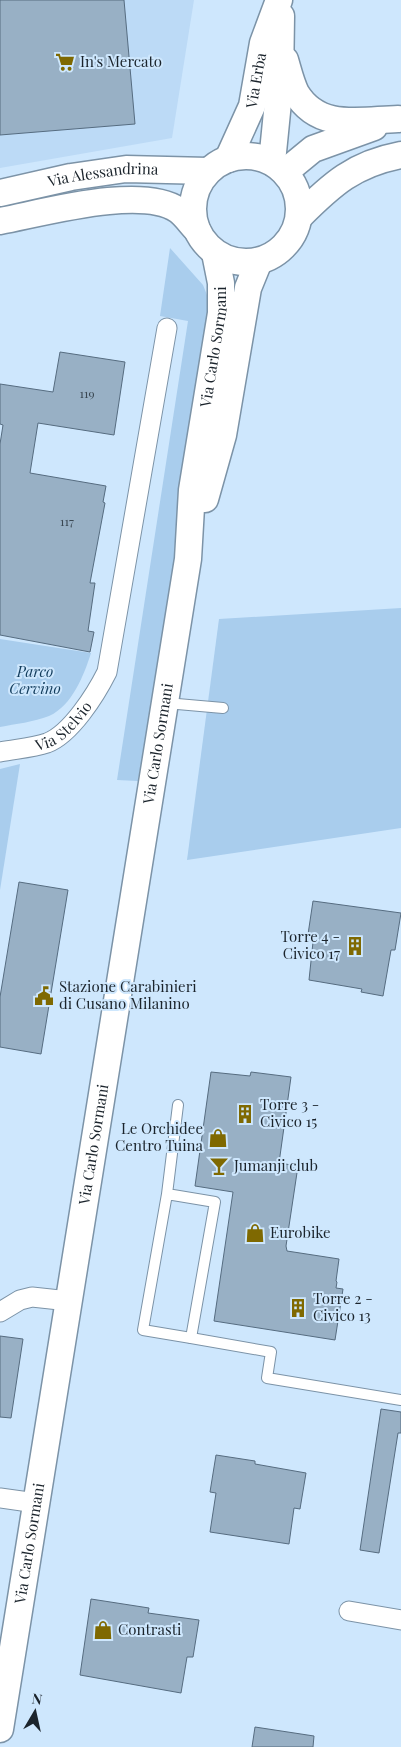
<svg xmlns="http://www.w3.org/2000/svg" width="401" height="1747" viewBox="0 0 401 1747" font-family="'Playfair Display',serif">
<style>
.built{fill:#bcdaf6}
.green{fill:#a9cded}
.building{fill:#98b0c5;stroke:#566c80}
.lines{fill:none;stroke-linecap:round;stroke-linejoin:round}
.lane-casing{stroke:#7c93a7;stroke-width:12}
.street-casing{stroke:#7c93a7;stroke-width:21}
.secondary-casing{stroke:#7c93a7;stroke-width:29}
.lane{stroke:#fff;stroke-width:10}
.street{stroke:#fff;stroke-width:19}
.secondary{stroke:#fff;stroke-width:26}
.labels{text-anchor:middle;stroke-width:4;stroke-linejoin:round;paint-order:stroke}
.number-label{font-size:12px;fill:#3a4752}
.poi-label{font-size:15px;fill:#1b242c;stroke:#cee7fd;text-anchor:start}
.street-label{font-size:15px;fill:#1b242c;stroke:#cee7fd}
.park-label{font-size:15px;font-style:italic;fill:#123c5c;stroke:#cee7fd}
</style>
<rect width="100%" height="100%" fill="#cee7fd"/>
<path class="built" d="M 0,0 L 194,0 L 172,138 L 0,168 Z"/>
<g class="green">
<path d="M 170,248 L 203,285 L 215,315 L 138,781 L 117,780 L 188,321 L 160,316 Z"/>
<path d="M 401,608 L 401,828 L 187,860 L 219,619 Z"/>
<path d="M 0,639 L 91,653 C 84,675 72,706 49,716 C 34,722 15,724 0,727 Z"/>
<path d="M 20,764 L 0,890 L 0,769 Z"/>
</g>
<g class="building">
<path d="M 0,0 L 124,0 L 135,124 L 0,135 Z"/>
<path d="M 60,352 L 125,362 L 114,435 L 38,423 L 30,473 L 106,486 L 103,502 L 105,503 L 90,583 L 95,583 L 88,631 L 94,632 L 90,652 L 0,635 L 0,444 L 3,425 L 0,424 L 0,384 L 53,392 Z"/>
<path d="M 19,882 L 68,890 L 41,1054 L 0,1047 L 0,997 Z"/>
<path d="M 313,901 L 401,913 L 395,950 L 391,950 L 383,996 L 361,992 L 362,989 L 309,980 L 313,942 L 307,941 Z"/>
<path d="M 211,1072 L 250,1076 L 251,1072 L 291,1077 L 279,1163 L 298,1166 L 286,1246 L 287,1251 L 339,1259 L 336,1281 L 337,1282 L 336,1288 L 343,1289 L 335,1340 L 214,1321 L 233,1192 L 195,1186 Z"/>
<path d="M 0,1336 L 23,1339 L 11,1418 L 0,1417 Z"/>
<path d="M 381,1409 L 401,1412 L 401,1433 L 398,1433 L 379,1553 L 360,1550 Z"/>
<path d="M 216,1455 L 255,1461 L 255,1464 L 306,1473 L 300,1509 L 294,1508 L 289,1544 L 210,1532 L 216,1493 L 210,1492 Z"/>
<path d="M 91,1599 L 149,1608 L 148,1613 L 199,1620 L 193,1657 L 187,1657 L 181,1693 L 80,1675 Z"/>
<path d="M 255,1727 L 314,1736 L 313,1747 L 252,1747 Z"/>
</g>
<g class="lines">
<g class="lane-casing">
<g id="lane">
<path d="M 166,703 L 223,708"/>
<path d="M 167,1194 L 215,1202 L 191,1338 L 143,1330 L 167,1194 L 178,1105"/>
<path d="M 191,1338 L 271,1352 L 267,1378 L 401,1400"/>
</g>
</g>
<g class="street-casing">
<g id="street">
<path id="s1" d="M 0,752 C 15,749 32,748 47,743 C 71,734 96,694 107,672 L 167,328"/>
<path d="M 0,1312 L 20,1300 L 32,1297 L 69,1301"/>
<path d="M 0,1498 L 36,1503"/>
<path d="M 349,1611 L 401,1620"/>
</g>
</g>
<g class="secondary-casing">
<g id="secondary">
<path d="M 285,60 C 288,70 291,83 296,93 C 319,131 360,120 398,119"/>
<circle cx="246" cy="209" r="53"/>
<path id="s2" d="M 228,159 L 252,106 L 263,43 L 279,0"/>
<path d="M 272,162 L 280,82 L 281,16"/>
<path d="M 285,172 L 313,149 L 374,127"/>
<path id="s3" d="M 0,193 L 71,177 L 126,169 L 208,171"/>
<path d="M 299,217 C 332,184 354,164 401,155"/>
<path d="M 0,221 C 43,213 141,185 178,210 C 185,215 191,224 197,230"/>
<path d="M 205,499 L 223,435 L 248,288 L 259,261"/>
<path id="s4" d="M 0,1729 L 188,559 L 192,490 L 221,313 L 221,283 L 215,253"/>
</g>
</g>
<use href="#lane" class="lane"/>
<use href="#street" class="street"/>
<use href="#secondary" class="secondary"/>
</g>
<defs>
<g id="supermarket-bare" transform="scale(1.5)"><path d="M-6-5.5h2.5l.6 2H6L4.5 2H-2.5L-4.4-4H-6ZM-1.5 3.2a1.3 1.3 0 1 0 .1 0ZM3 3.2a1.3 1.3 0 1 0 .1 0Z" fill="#7f6901" stroke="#cee7fd" stroke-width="2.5" paint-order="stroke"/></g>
<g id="building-bare" transform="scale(1.5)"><path d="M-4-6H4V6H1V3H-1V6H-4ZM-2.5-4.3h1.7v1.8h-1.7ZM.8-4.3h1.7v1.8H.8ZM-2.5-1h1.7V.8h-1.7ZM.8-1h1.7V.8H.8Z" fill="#7f6901" stroke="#cee7fd" stroke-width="2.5" paint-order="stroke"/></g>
<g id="civic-bare" transform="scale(1.5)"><path d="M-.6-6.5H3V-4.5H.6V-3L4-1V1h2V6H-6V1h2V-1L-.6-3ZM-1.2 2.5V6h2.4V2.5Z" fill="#7f6901" stroke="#cee7fd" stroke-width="2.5" paint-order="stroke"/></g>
<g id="shop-bare" transform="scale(1.5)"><path d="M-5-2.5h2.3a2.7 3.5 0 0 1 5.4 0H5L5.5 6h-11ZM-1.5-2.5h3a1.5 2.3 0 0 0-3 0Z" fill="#7f6901" stroke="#cee7fd" stroke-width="2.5" paint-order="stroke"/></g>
<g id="bar-bare" transform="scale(1.5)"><path d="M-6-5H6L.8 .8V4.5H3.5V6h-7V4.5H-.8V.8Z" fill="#7f6901" stroke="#cee7fd" stroke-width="2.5" paint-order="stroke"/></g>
</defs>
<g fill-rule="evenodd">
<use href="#supermarket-bare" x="65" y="62"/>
<use href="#building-bare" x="355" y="946"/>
<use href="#civic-bare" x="44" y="996"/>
<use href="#building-bare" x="245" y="1114"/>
<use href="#shop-bare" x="218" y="1138"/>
<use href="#bar-bare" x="219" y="1166"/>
<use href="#shop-bare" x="255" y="1233"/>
<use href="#building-bare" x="298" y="1308"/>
<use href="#shop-bare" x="103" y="1630"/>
</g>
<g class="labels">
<g class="number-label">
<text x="87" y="398">119</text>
<text x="67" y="526">117</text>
</g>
<g class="poi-label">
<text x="80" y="67">In's Mercato</text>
<text x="340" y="942" text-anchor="end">Torre 4 -<tspan x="340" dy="17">Civico 17</tspan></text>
<text x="59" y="992">Stazione Carabinieri<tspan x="59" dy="17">di Cusano Milanino</tspan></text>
<text x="260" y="1110">Torre 3 -<tspan x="260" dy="17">Civico 15</tspan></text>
<text x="203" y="1134" text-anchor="end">Le Orchidee<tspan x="203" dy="17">Centro Tuina</tspan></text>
<text x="234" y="1171">Jumanji club</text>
<text x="270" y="1238">Eurobike</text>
<text x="313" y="1304">Torre 2 -<tspan x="313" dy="17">Civico 13</tspan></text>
<text x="118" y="1635">Contrasti</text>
</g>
<g class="street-label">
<text dy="5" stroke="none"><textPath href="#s2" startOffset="84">Via Erba</textPath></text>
<text dy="5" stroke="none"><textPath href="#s3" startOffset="105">Via Alessandrina</textPath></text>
<text dy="5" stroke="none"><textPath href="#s4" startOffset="1399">Via Carlo Sormani</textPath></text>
<text dy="5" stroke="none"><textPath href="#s1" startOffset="71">Via Stelvio</textPath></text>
<text dy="5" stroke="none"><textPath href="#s4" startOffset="998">Via Carlo Sormani</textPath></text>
<text dy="5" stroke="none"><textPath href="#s4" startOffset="592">Via Carlo Sormani</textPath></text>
<text dy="5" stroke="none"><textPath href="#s4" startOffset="188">Via Carlo Sormani</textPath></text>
</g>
<g class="park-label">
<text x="35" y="677">Parco<tspan x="35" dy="17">Cervino</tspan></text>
</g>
</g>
<g transform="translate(35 1712) rotate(9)" stroke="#cee7fd" stroke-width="4" paint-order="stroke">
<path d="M0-4L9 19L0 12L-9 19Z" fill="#1b242c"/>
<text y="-8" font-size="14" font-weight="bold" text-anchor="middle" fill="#1b242c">N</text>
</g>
</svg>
